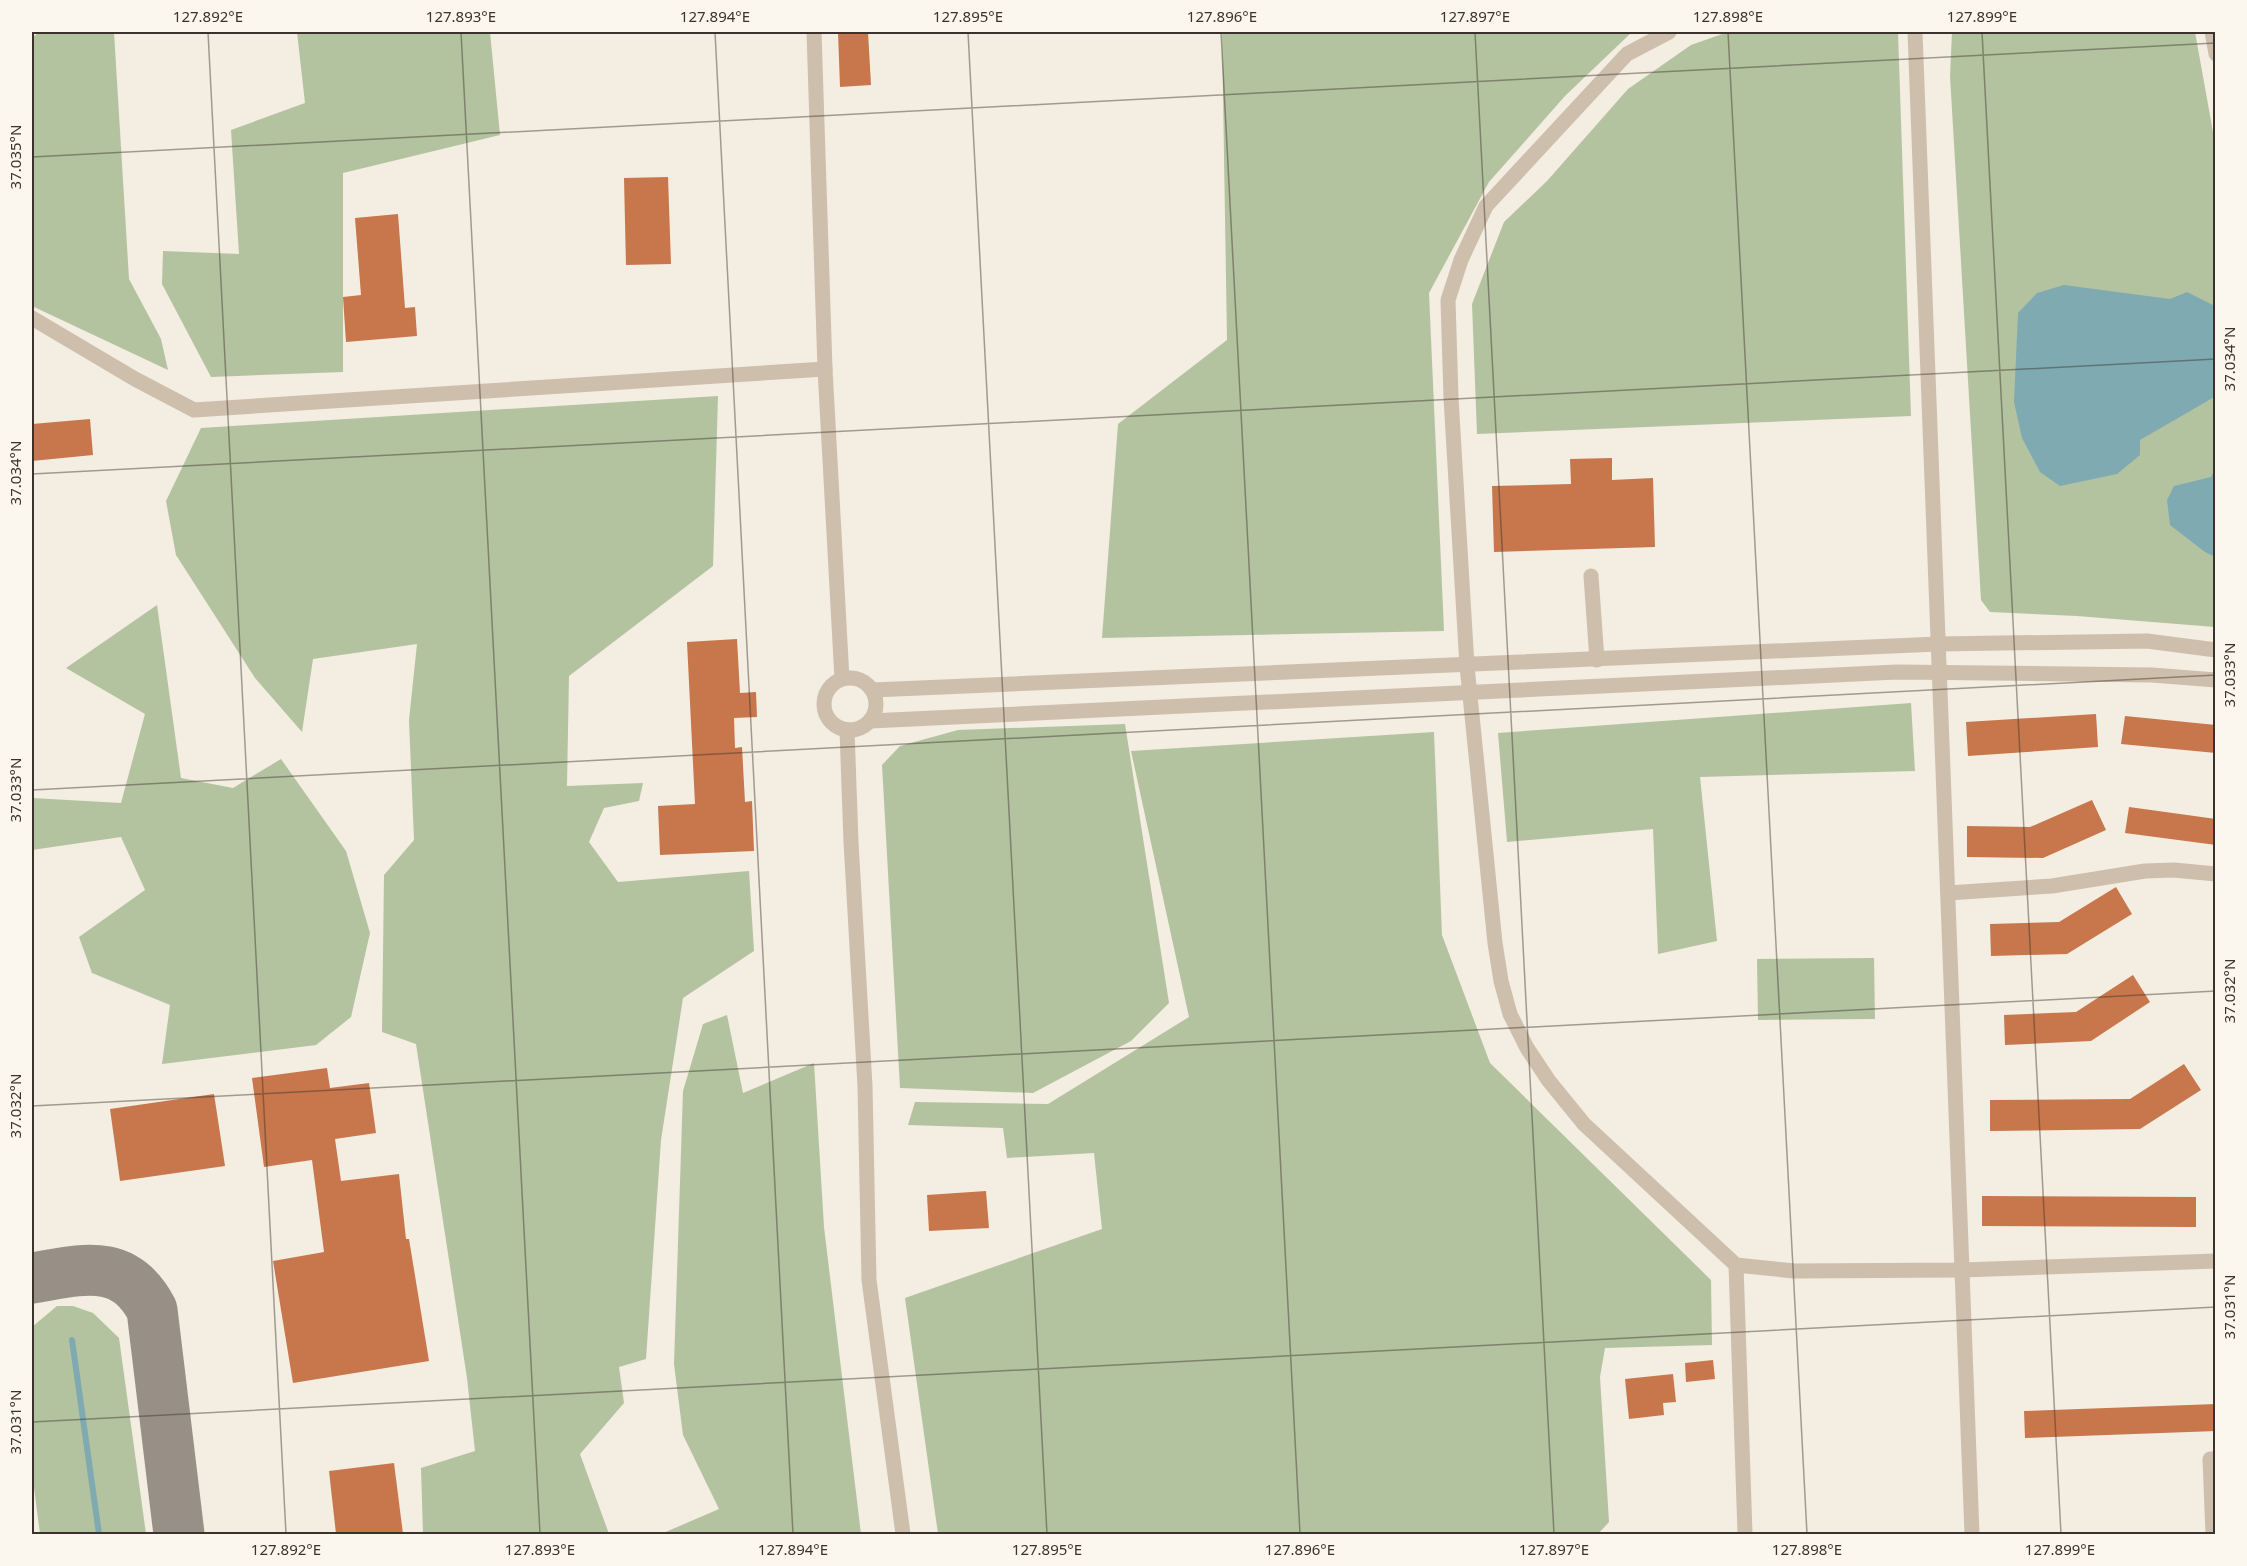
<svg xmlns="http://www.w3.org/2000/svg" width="2247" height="1566" viewBox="0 0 2247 1566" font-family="'Noto Sans',sans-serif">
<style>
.green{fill:#b3c3a0}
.water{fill:#7faab1}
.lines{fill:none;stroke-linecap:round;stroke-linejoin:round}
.stream{stroke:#7faab1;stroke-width:6}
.taxiway{stroke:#989086;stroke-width:51}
.building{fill:#c7774b}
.minor{stroke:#cdbfac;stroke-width:15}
.ticks{fill:none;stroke:#3b322b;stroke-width:1.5;stroke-opacity:0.45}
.neatline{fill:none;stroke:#3b322b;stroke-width:2}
.ticks-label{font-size:15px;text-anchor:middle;fill:#3b322b}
</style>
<rect width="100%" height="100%" fill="#f4ede1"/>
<g class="green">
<path d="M 39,32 L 114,32 L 129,279 L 161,339 L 168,370 L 32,306 L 32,38 Z"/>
<path d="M 297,32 L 490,32 L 500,135 L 343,173 L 343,372 L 211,377 L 162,284 L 163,251 L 239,254 L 231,130 L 305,103 Z"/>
<path d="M 1222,32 L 1632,32 L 1565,96 L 1489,182 L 1429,293 L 1444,631 L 1102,638 L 1118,424 L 1227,340 Z"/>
<path d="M 1728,32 L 1898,32 L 1911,416 L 1477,434 L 1472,304 L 1504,222 L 1547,181 L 1628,89 L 1691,45 Z"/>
<path d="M 1952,32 L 2195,32 L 2216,149 L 2215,627 L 2077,616 L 1990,612 L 1981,600 L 1950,76 Z"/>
<path d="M 718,396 L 713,566 L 569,676 L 567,786 L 643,783 L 639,801 L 604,808 L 589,842 L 618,882 L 749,871 L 754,951 L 683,998 L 661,1140 L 646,1359 L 619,1367 L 624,1403 L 580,1454 L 609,1534 L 423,1534 L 421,1468 L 475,1451 L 467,1378 L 416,1044 L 382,1032 L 384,875 L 414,840 L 409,720 L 417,644 L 313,659 L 302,732 L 255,678 L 176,555 L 166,501 L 201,428 Z"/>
<path d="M 157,605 L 181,778 L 233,788 L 281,759 L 346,851 L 370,933 L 351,1017 L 316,1045 L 162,1064 L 170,1005 L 92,973 L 79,937 L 145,890 L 121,837 L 32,850 L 32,798 L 121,803 L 145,714 L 66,668 Z"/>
<path d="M 1911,703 L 1915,771 L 1700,777 L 1717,941 L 1658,954 L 1653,829 L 1507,842 L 1498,733 Z"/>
<path d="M 1125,724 L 1169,1003 L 1131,1041 L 1033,1093 L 900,1088 L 882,765 L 900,746 L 958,730 Z"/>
<path d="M 1434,732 L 1442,935 L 1490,1063 L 1711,1280 L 1712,1345 L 1605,1348 L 1600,1377 L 1609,1522 L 1598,1534 L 938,1534 L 905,1298 L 1102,1229 L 1094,1153 L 1007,1158 L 1003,1128 L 908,1125 L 915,1102 L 1048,1104 L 1189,1017 L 1131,751 Z"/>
<path d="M 1874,958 L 1875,1019 L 1758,1020 L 1757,959 Z"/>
<path d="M 727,1015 L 743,1093 L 814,1063 L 824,1227 L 861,1534 L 661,1534 L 719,1509 L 683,1435 L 674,1364 L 683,1091 L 703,1024 Z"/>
<path d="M 57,1306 L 73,1306 L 93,1313 L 119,1338 L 146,1534 L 40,1534 L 32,1472 L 32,1327 Z"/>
</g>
<g class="water">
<path d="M 2064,285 L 2170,299 L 2187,292 L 2215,306 L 2216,396 L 2140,440 L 2140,455 L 2117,474 L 2060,486 L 2040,472 L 2022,438 L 2014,402 L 2018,313 L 2037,293 Z"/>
<path d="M 2215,469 L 2215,557 L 2205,552 L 2170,525 L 2167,500 L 2174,486 L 2211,477 Z"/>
</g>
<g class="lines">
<path class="stream" d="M 72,1340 L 99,1534"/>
<path class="taxiway" d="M 32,1278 C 81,1270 124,1256 152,1310 L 179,1534"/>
</g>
<g class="building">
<path d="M 838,32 L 868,32 L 871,85 L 840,87 Z"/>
<path d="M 668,177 L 671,264 L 626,265 L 624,178 Z"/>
<path d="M 398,214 L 405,308 L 415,307 L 417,336 L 346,342 L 343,297 L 361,295 L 355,218 Z"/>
<path d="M 90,419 L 93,455 L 32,461 L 32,424 Z"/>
<path d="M 1612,458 L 1612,480 L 1653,478 L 1655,547 L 1494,552 L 1492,486 L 1571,484 L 1570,459 Z"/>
<path d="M 737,639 L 740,693 L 756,692 L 757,717 L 734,718 L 735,748 L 742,747 L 745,802 L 752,801 L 754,851 L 660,855 L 658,806 L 695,804 L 687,642 Z"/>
<path d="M 2096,714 L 2098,747 L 1968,756 L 1966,722 Z"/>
<path d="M 2125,716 L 2216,725 L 2216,753 L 2121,744 Z"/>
<path d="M 2092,800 L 2106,830 L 2043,858 L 1967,857 L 1967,826 L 2030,827 Z"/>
<path d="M 2129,807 L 2216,819 L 2216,845 L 2125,833 Z"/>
<path d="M 2116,887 L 2132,914 L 2067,954 L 1991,956 L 1990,924 L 2059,922 Z"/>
<path d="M 2133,975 L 2150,1002 L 2091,1041 L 2005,1045 L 2004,1015 L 2076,1012 Z"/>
<path d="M 2184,1064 L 2201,1090 L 2140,1129 L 1990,1131 L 1990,1100 L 2130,1099 Z"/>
<path d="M 327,1068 L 330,1088 L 369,1083 L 376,1133 L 335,1139 L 341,1181 L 399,1174 L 406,1239 L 409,1239 L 429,1361 L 293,1383 L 273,1261 L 324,1252 L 312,1160 L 264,1167 L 252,1078 Z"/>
<path d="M 214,1094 L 225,1166 L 120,1181 L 110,1109 Z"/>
<path d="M 986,1191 L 989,1228 L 929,1231 L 927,1195 Z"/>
<path d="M 1982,1196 L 2196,1197 L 2196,1227 L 1982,1226 Z"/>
<path d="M 1713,1360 L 1715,1379 L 1686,1382 L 1685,1363 Z"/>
<path d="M 1673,1374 L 1676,1402 L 1663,1403 L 1664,1415 L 1629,1419 L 1625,1379 Z"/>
<path d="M 2216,1404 L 2216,1431 L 2025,1438 L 2024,1411 Z"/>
<path d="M 394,1463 L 403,1534 L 336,1534 L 329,1471 Z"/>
</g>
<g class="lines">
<g class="minor">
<path d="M 814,32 L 825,369 L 842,679"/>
<path d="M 1669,32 L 1627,54 L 1486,206 L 1461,260 L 1448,300 L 1451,398 L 1467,666 L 1495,943 L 1501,981 L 1510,1014 L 1527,1048 L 1549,1081 L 1584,1124 L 1736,1265 L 1794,1271 L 1962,1270 L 2216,1261"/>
<path d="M 1915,32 L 1972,1534"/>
<path d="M 2212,32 L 2216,54"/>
<path d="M 32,318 L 135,379 L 194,410 L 825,369"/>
<path d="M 1591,576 L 1597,660"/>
<circle cx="850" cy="704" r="26"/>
<path d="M 873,690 L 1938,644 L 2147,641 L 2216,650"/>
<path d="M 870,721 L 1897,672 L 2152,675 L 2216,680"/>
<path d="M 847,730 L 851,842 L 865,1086 L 869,1280 L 903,1534"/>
<path d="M 1948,893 L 2052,886 L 2145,871 L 2174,870 L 2216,874"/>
<path d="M 1736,1265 L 1745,1534"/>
<path d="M 2213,1534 L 2210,1459 L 2216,1459"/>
</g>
</g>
<path class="ticks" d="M 208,32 L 286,1534M 461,32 L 540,1534M 715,32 L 793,1534M 968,32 L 1047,1534M 1221,32 L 1300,1534M 1475,32 L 1554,1534M 1728,32 L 1807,1534M 1982,32 L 2061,1534M 32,157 L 2216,43M 32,474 L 2216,359M 32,790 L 2216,675M 32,1106 L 2216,991M 32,1422 L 2216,1307M 32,1505 L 33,1534"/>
<rect width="2247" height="1566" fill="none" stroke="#fbf6ee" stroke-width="66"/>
<rect x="33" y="33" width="2181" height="1500" class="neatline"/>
<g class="ticks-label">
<text x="208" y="22">127.892°E</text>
<text x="461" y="22">127.893°E</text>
<text x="715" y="22">127.894°E</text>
<text x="968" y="22">127.895°E</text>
<text x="1222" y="22">127.896°E</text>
<text x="1475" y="22">127.897°E</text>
<text x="1728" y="22">127.898°E</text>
<text x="1982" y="22">127.899°E</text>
<text transform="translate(16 157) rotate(-90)" y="5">37.035°N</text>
<text transform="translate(2230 359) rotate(-90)" y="5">37.034°N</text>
<text transform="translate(16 473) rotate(-90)" y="5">37.034°N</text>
<text transform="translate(2230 675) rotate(-90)" y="5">37.033°N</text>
<text transform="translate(16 790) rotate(-90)" y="5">37.033°N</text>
<text transform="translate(2230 991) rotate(-90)" y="5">37.032°N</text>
<text transform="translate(16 1106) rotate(-90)" y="5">37.032°N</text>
<text transform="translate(2230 1307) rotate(-90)" y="5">37.031°N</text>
<text transform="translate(16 1422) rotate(-90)" y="5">37.031°N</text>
<text x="286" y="1555">127.892°E</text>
<text x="540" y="1555">127.893°E</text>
<text x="793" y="1555">127.894°E</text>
<text x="1047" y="1555">127.895°E</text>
<text x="1300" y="1555">127.896°E</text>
<text x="1554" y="1555">127.897°E</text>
<text x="1807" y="1555">127.898°E</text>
<text x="2060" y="1555">127.899°E</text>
</g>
</svg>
